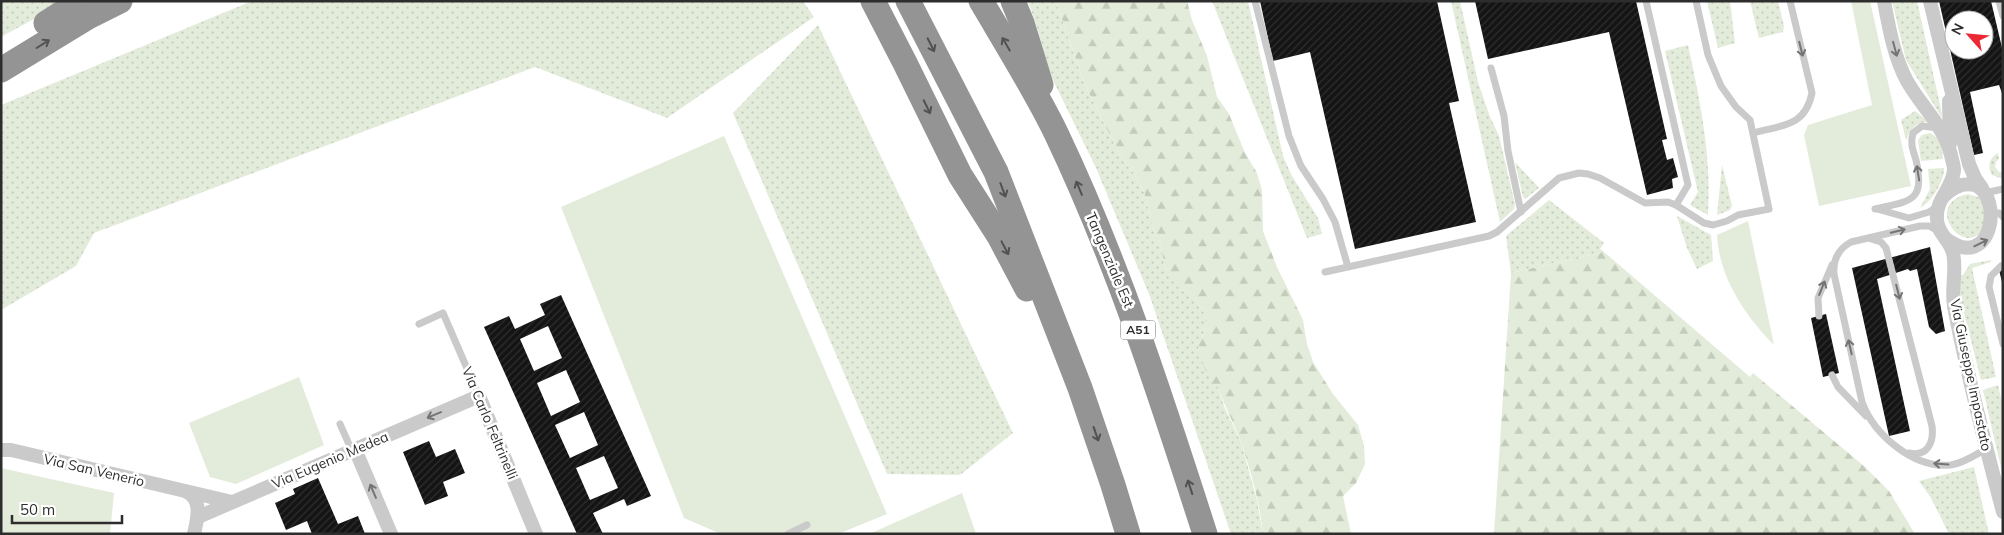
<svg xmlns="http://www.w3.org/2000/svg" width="2004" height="535" viewBox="0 0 2004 535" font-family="Mulish,sans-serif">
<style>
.grass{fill:url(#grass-dots)}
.forest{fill:url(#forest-firs)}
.green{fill:#e3ecda}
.building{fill:url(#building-hatch);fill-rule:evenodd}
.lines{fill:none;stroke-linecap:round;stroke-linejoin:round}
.service{stroke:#cacaca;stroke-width:7}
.minor{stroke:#cacaca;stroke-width:14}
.motorway{stroke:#949494;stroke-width:25}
.oneway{stroke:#515151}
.oneway2{stroke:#747474}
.labels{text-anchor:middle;stroke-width:5;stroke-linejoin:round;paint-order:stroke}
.shield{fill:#fff;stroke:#6c6c6c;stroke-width:1}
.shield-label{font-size:12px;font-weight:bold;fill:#2d2d2d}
.street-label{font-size:14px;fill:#2d2d2d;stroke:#fff}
</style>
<defs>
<pattern id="grass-dots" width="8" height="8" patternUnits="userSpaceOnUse" patternTransform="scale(1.25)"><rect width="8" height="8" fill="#e3ecda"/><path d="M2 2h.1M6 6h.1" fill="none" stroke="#c3cbbb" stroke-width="1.8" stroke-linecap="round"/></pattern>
<pattern id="forest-firs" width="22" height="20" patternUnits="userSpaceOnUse" patternTransform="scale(1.25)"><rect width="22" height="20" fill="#e3ecda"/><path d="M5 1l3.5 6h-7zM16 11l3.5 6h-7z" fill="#c3cbbb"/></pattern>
<pattern id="building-hatch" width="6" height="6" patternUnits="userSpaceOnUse" patternTransform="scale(1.25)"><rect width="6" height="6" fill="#141414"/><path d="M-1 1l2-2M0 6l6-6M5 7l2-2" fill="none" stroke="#2e2e2e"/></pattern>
</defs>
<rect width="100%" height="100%" fill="#fff"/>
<g class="grass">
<path d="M 1,1 L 62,1 L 43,14 L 1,37 Z"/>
<path d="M 252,1 L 803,1 L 814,17 L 667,118 L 535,67 L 94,233 L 76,266 L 1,310 L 1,105 Z"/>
<path d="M 1028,1 L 1056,1 L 1084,83 L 1121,157 L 1133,172 L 1144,192 L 1155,234 L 1160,243 L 1165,267 L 1181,290 L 1191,294 L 1203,310 L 1206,319 L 1206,328 L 1202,337 L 1224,406 L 1241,442 L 1257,500 L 1263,534 L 1231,534 L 1149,294 L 1096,168 L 1050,74 L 1036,24 Z"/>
<path d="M 1212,1 L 1248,1 L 1283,156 L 1292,176 L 1318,218 L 1322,234 L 1307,238 Z"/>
<path d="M 1451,1 L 1460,1 L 1478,82 L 1490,117 L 1499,136 L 1515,204 L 1514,209 L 1500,222 Z"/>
<path d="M 1707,1 L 1730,1 L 1735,43 L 1718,48 Z"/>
<path d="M 1750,1 L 1778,1 L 1784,26 L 1783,32 L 1759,38 Z"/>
<path d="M 1892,1 L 1917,1 L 1941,109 L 1942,118 L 1906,60 Z"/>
<path d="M 818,25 L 1013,433 L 960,475 L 887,474 L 733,113 Z"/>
<path d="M 1688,45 C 1700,101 1712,157 1708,215 L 1690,205 L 1698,192 L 1665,51 Z"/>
<path d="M 1915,111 L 1929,122 C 1916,122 1911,128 1906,140 L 1901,120 Z"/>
<path d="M 1930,133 C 1941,138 1942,148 1943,159 L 1921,161 L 1918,140 L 1922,135 Z"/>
<path d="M 1998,153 L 1999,159 L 1996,162 L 1995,167 L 1999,172 L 2003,173 L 2003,179 L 1992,175 C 1987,166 1989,158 1998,153 Z"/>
<path d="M 1515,162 L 1539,188 L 1525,199 L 1523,197 Z"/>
<path d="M 1722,165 L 1732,206 L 1730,210 L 1717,215 Z"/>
<path d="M 1944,168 C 1945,180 1931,203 1920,208 L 1930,189 L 1928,169 Z"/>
<path d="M 1968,194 L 1981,198 L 1990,216 C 1987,221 1984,229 1980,233 C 1960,254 1924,203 1968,194 Z"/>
<path d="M 1549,200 L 1604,243 L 1600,249 L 1604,252 L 1511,273 L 1506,236 Z"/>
<path d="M 1677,216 L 1711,235 L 1713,261 L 1697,269 L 1687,248 Z"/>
<path d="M 1991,260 L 1991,262 L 1972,268 L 1996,377 L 1981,380 L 1959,294 L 1959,275 L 1963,275 L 1970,264 Z"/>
<path d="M 1998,385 L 2003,407 L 2003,476 L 1983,390 Z"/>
<path d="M 1974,467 L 1989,534 L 1949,534 L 1931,498 L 1919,481 Z"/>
</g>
<g class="forest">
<path d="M 1056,1 L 1187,1 L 1192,20 L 1207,56 L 1217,97 L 1229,114 L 1245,153 L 1257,173 L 1262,190 L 1263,231 L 1277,267 L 1303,320 L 1307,344 L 1313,362 L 1333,394 L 1358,425 L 1364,446 L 1365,464 L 1356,483 L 1343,496 L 1351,534 L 1263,534 C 1260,503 1251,472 1241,442 C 1234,423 1224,405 1217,385 L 1213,384 L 1204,367 L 1198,348 L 1206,328 L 1206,319 L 1203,310 L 1191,294 L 1181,290 L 1175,284 L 1165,267 L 1160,243 L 1155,234 L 1144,192 L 1133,172 L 1121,157 L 1084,83 Z"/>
<path d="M 1604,252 L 1750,377 L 1753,373 L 1865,467 L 1889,491 L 1915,534 L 1494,534 L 1511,273 Z"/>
</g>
<g class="green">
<path d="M 1851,1 L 1870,1 L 1911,186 L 1819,206 L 1804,135 L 1808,125 L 1872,105 Z"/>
<path d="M 724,136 L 887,514 L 838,534 L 721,534 L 684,518 L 561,207 Z"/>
<path d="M 1748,221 L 1774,345 C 1745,316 1719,277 1717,235 Z"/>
<path d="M 299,377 L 324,445 L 236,484 L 210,477 L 189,423 Z"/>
<path d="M 1,468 L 114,493 L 110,534 L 1,534 Z"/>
<path d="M 962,493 L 976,534 L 869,534 Z"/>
</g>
<g class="building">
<path d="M 1260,1 L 1437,1 L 1459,101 L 1449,103 L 1476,222 L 1355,249 L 1310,52 L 1273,61 Z"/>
<path d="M 1475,1 L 1636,1 L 1667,139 L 1662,140 L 1667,160 L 1673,158 L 1678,177 L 1672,179 L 1673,188 L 1647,195 L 1609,32 L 1488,59 Z"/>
<path d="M 1939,1 L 1991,1 L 2003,52 L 2003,96 L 1999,85 L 1970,92 L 1983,153 L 1974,155 ZM 1954,20 L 1984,20 L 1984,50 L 1954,50 Z"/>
<path d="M 1930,247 L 1945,331 L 1936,334 L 1929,327 L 1917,269 L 1910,271 L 1908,269 L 1877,279 L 1910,431 L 1889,436 L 1852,268 Z"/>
<path d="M 2003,264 L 2003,282 L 2002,282 L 1999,270 Z"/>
<path d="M 561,295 L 651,496 L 627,506 L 624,499 L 593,513 L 603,534 L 577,534 L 484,327 L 509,316 L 515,329 L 545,315 L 540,304 ZM 548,326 L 562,358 L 534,371 L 520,339 ZM 566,370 L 580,402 L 551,416 L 537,383 ZM 584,412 L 598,445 L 570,458 L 555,425 ZM 604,456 L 618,488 L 590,500 L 576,468 Z"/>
<path d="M 1826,314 L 1839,373 L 1823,377 L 1811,318 Z"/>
<path d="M 429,441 L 436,457 L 455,449 L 465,473 L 443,482 L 448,496 L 425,505 L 403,452 Z"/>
<path d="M 318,478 L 338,524 L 358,516 L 365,534 L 312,534 L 307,521 L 286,530 L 275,503 L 295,494 L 293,489 Z"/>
</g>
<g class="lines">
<g class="service">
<path d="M 1255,1 L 1289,136 L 1301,166 L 1323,199 L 1335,222 L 1348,267"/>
<path d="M 1646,1 L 1688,185 L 1676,205"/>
<path d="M 1999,1 L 2003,16"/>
<path d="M 1491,68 L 1504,116 L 1508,151 L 1521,212"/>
<path d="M 1753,133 C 1782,125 1805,127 1812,93 L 1790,1"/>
<path d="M 1989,192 L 2003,189"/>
<path d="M 1875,209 C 1910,201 1926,202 1916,160 C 1913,150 1910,144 1913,133 L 1922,126 L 1938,128"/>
<path d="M 1877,209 L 1909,218 L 1929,212 L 1937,207"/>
<path d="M 1999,213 L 2003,217"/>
<path d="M 1940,232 L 1929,226 L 1920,226 L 1851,242 C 1838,249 1833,260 1834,274 L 1862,402 C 1874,435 1914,469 1951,465 C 1964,463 1975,455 1986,449"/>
<path d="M 1871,239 L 1881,242 L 1886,248 L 1932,426 C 1934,442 1928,457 1909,453"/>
<path d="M 2001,266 L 1991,276 L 1989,287 L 2003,344"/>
<path d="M 1325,272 L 1489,236 L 1497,232 L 1559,178 L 1579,173 L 1588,174 L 1600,178 L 1645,203 L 1668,202 L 1676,205 L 1704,223 L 1713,225 L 1727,221 L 1738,215 L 1769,209 L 1750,120 L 1736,107 L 1721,86 L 1708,55 L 1696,1"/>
<path d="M 1819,316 L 1818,298 L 1832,265"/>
<path d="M 419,324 L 443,313 L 479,396"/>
<path d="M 1832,375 L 1838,387 L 1866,416"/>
<path d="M 340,424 L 352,451"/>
<path d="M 788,534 L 807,525"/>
</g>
<g class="minor">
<path d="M 1884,1 C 1889,28 1894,57 1907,81 C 1921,106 1944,126 1951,155 C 1952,160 1954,165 1954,170 C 1953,188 1935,200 1937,219 C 1937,233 1950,240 1953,253 C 1957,270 1951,288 1954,306 C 1967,375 1985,444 2003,512"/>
<path d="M 1930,1 L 1969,164 L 1975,178 L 1982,188"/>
<path d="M 1949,101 L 1950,144"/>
<path d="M 1944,196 C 1952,188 1963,182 1975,185 C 2004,197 1992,273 1946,239"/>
<path d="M 355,449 L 391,534"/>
<path d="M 1,450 L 11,450 L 232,502"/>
<path d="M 187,492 C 203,500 197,520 194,534"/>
<path d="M 198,517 L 479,396 L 536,534"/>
</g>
<g class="motorway">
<path d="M 873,1 L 905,63 L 960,175 L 999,236 L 1027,289"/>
<path d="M 908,1 L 996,172 L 1080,388 L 1113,485 L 1128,534"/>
<path d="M 981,1 C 1007,45 1034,88 1056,133 C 1118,263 1161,397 1205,534"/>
<path d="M 1013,1 L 1022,23 L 1041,85"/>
<path d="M 46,23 L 81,1"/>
<path d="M 1,70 L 88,17 L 120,1"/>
</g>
</g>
<defs><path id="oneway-shaft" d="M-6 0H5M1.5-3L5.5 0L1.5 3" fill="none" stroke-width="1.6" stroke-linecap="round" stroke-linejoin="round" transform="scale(1.25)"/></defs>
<g class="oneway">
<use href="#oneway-shaft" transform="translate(43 44) rotate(-32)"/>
<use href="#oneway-shaft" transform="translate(1006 44) rotate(-120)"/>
<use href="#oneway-shaft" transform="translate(931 45) rotate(63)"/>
<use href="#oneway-shaft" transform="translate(927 107) rotate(64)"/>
<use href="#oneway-shaft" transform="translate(1079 188) rotate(-113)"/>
<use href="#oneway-shaft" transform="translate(1003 190) rotate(69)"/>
<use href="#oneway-shaft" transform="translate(1005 248) rotate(62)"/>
<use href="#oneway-shaft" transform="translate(1096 434) rotate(71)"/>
<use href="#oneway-shaft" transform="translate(1190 487) rotate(-108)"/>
</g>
<g class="oneway2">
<use href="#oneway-shaft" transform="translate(1801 49) rotate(76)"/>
<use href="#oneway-shaft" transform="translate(1895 49) rotate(75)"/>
<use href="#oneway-shaft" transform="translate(1918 173) rotate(-99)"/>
<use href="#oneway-shaft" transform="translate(1898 231) rotate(-14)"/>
<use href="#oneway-shaft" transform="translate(1981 243) rotate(-26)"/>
<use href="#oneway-shaft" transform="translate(1822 288) rotate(-68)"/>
<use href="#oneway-shaft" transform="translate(1898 292) rotate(76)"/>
<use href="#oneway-shaft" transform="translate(1850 347) rotate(-103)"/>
<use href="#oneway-shaft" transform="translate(434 415) rotate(157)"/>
<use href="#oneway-shaft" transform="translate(1941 464) rotate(-176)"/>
<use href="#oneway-shaft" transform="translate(373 491) rotate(-113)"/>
</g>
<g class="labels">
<rect class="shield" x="1120.5" y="320.5" width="35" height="19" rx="4"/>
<g class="shield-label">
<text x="1138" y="334">A51</text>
</g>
<g class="street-label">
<text transform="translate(1110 260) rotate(67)" y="5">Tangenziale Est</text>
<text transform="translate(1971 375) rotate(78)" y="5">Via Giuseppe Impastato</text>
<text transform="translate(490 423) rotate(67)" y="5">Via Carlo Feltrinelli</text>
<text transform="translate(330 460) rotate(-23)" y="5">Via Eugenio Medea</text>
<text transform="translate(94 470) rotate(13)" y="5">Via San Venerio</text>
</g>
</g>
<rect width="2004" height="535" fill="none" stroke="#2d2d2d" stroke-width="5"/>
<g transform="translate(1969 35) rotate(297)"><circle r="24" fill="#ffffff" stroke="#ababab"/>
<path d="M0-4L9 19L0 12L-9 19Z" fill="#ec2834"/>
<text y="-8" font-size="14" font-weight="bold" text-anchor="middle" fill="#2d2d2d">N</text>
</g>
<path d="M12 515v8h110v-8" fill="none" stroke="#2d2d2d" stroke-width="2.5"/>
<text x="20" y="515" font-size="15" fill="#2d2d2d" stroke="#ffffff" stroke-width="4" paint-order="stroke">50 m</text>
</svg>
